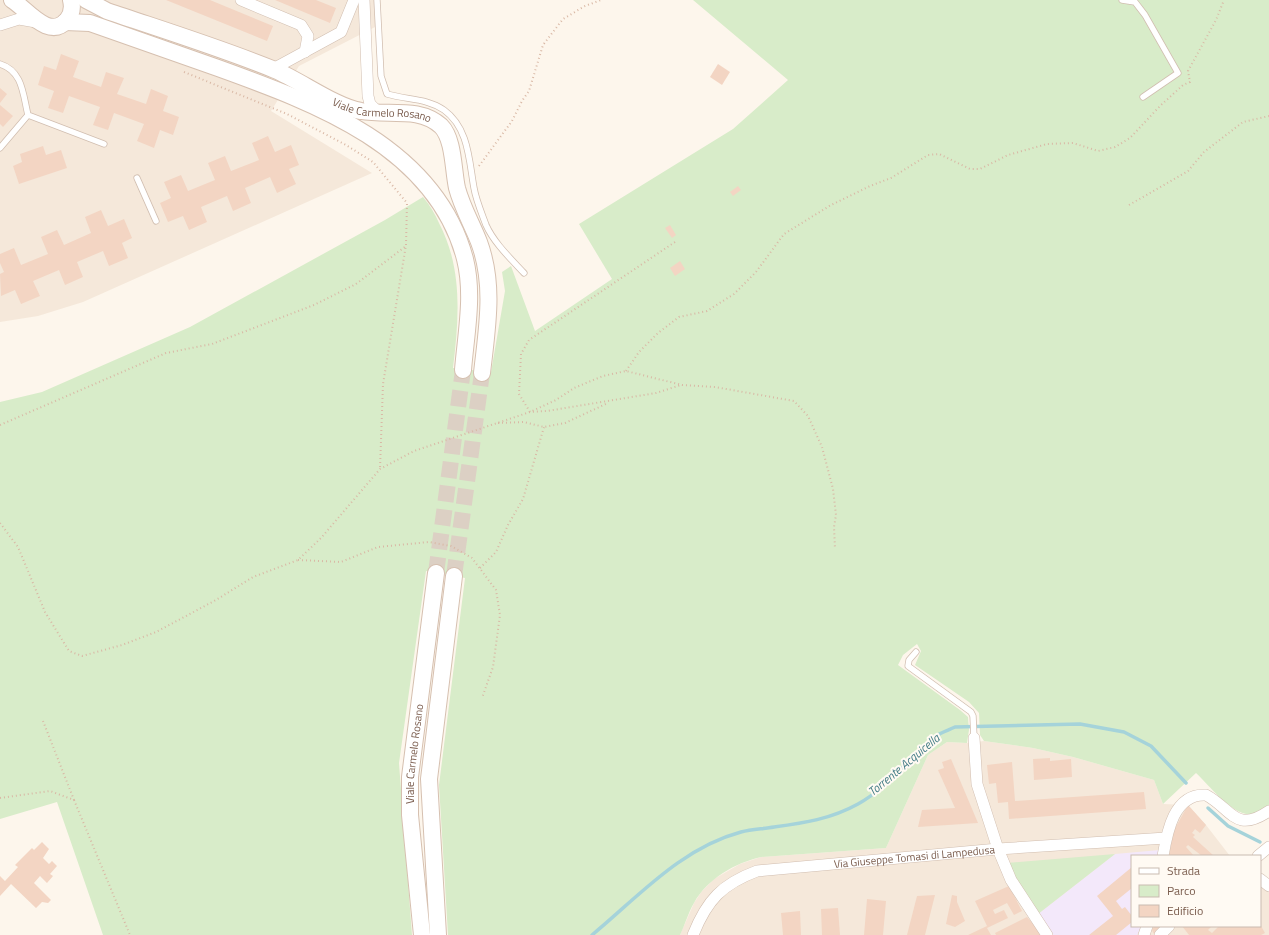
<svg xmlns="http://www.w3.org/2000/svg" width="1269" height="935" viewBox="0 0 1269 935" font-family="'Titillium Web',sans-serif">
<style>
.residential{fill:#f5e8da}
.education{fill:#f3e8fa}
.green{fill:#d8ecc9}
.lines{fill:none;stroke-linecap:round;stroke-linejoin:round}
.stream{stroke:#a5d3da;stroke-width:3.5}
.building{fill:#f3d5c3}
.secondary-tunnel{stroke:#dcd0c4;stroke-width:16;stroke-dasharray:16 8;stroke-linecap:butt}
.service-casing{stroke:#d1beb0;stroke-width:7}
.minor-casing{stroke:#d1beb0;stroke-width:12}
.secondary-casing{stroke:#d6c0b0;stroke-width:18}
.path{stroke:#d9b8a5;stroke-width:2;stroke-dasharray:1 3;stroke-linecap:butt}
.service{stroke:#fff;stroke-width:5.5}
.minor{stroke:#fff;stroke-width:11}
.secondary{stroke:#fff;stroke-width:16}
.labels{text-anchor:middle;stroke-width:4;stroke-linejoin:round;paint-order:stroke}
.street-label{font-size:11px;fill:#7a5c4d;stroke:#fffaf3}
.water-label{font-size:12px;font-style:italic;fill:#437c86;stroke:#fffaf3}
</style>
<rect width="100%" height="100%" fill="#fdf6ec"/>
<g class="residential">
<path d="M 0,0 L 377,0 L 377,26 L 299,66 L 271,111 L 372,173 L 83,302 L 38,316 L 0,322 Z"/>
<path d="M 984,741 L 1033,748 L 1073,757 L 1154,780 L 1163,804 L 1188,805 L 1206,825 L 1230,856 L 1132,856 L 1132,926 L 1260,926 L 1260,879 L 1269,886 L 1269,935 L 680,935 L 694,903 L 702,891 L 714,879 L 740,864 L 761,857 L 886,848 L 928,755 L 947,742 L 967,743 Z"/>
</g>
<path class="education" d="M 1160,850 L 1159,856 L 1132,856 L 1132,926 L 1142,926 L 1137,935 L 1053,935 L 1038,914 L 1115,854 Z"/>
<g class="green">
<path d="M 693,0 L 1269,0 L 1269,805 C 1264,807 1258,813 1253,814 C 1234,818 1209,785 1196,773 L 1163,804 L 1154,780 L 1073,757 L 1033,748 L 984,741 L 980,735 L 979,713 L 969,702 L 915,665 L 921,651 L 917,644 L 903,655 L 898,665 L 960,710 L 968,717 L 969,730 L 967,743 L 947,742 L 928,755 L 886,848 L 761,857 C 735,863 707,879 694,903 C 688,913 685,925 680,935 L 448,935 L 439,785 L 465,578 L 426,571 L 399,763 L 412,935 L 103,935 L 57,802 L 0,819 L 0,402 L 42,392 L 190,327 L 385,220 L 423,197 C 430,205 435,214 439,223 C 463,269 459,318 453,368 L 491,372 L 505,291 L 502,272 L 511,266 L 535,331 L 612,279 L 579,224 L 733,129 L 788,80 Z"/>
<path d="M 1115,854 L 1038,914 L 1016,882 L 1007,863 Z"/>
</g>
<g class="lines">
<g class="stream">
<path d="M 1208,808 L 1228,826 L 1260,842"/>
<path d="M 592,935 C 638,897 681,848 741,832 C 752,829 763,829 774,827 C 804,823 831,819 858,804 C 889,787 909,757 936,736 C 942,732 949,730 955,727 L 1080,724 L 1124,732 L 1151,746 L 1186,783"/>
</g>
</g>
<g class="building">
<path d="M 166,0 L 210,0 L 273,26 L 267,41 Z"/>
<path d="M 275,0 L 316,0 L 336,8 L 330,23 Z"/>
<path d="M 61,54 L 79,61 L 73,77 L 101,87 L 106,72 L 124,78 L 117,94 L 146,104 L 151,89 L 168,96 L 163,111 L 179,117 L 173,135 L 160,130 L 154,148 L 137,141 L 144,124 L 114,113 L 108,130 L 93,125 L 100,107 L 69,96 L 63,113 L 48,108 L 54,91 L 38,85 L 44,66 L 56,70 Z"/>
<path d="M 718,64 L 730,72 L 722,85 L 710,77 Z"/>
<path d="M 0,88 L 7,94 L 0,103 Z"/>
<path d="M 0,105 L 13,116 L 3,127 L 0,124 Z"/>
<path d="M 268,136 L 275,152 L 291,145 L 299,165 L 289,169 L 296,184 L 277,193 L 270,177 L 245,188 L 251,203 L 233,211 L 227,196 L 201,207 L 207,222 L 189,230 L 183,216 L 168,222 L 160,203 L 171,198 L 164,182 L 181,175 L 188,191 L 215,180 L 208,163 L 225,156 L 231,171 L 259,160 L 252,143 Z"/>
<path d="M 43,146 L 46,155 L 61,150 L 67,168 L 19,184 L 13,166 L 22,162 L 20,154 Z"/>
<path d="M 738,186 L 741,190 L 733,196 L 730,192 Z"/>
<path d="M 101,210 L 108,226 L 124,219 L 132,238 L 122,243 L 128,258 L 109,266 L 103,251 L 77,262 L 83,277 L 65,285 L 59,270 L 33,281 L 40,296 L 21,304 L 15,290 L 1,296 L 0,274 L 4,272 L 0,263 L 0,254 L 14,248 L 21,265 L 48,254 L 41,237 L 57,230 L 64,245 L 91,233 L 85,217 Z"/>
<path d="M 670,225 L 676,235 L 672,238 L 665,228 Z"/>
<path d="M 680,261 L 685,269 L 675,276 L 670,268 Z"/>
<path d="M 1050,758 L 1050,761 L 1071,759 L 1072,777 L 1034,780 L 1033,759 Z"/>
<path d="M 951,759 L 978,823 L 918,827 L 922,810 L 955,808 L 938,770 L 944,768 L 942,762 Z"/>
<path d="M 1012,762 L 1015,801 L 1144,792 L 1146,809 L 1009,819 L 1008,802 L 998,803 L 996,783 L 989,784 L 987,765 Z"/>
<path d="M 1188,805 L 1206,825 L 1200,833 L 1195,829 L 1192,833 L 1195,835 L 1193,837 L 1214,856 L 1202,856 L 1188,845 L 1186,847 L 1194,856 L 1169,856 L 1173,832 Z"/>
<path d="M 42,842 L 49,849 L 43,858 L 49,864 L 52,861 L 57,866 L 50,874 L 53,876 L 47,883 L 40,876 L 34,883 L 51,900 L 48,903 L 42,902 L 36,908 L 11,884 L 0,896 L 0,876 L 5,881 L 18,867 L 15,865 L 32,848 L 34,850 Z"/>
<path d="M 1132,867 L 1132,888 L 1116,901 L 1122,909 L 1125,907 L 1132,916 L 1132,922 L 1116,935 L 1089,935 L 1113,916 L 1097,896 Z"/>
<path d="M 1009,886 L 1022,911 L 1014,915 L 1007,903 L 993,910 L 995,914 L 1004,910 L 1008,918 L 987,928 L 991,935 L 968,935 L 987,926 L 975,901 Z"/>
<path d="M 935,895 L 925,935 L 907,935 L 917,896 Z"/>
<path d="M 952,895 L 957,896 L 957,902 L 965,921 L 955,927 L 946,924 Z"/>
<path d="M 867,899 L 886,901 L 883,935 L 864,935 Z"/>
<path d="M 838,908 L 840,935 L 822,935 L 821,909 Z"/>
<path d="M 800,911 L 801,935 L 783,935 L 781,913 Z"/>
<path d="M 1027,917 L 1043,935 L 996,935 L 995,933 Z"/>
<path d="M 1154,926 L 1161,926 L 1154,934 L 1152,930 Z"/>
<path d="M 1182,926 L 1212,926 L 1208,930 L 1212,933 L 1219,926 L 1261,926 L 1265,933 L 1261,935 L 1189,935 Z"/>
</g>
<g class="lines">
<g class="secondary-tunnel">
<path d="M 436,573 L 463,370"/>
<path d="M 454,576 L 482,373"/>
</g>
<g class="service-casing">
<g id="service">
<path d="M 377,0 L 381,76 L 387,94 C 407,100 427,98 444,110 C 469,128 469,161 474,188 C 476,200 482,214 486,225 C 494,243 511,259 524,273"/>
<path d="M 1122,0 L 1135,2 L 1145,15 L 1178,73 L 1143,97"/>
<path d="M 0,64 C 23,71 23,95 28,115 L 104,144"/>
<path d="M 0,148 L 28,115"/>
<path d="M 137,178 L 156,221"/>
<path d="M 916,652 L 909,660 L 908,666 L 971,712 L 973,716 L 974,738"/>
</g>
</g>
<g class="minor-casing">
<g id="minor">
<path d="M 241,0 L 301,25 L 308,36 L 305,52"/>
<path d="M 364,0 L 368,96 L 370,104 L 379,113"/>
<path d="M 0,25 L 19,19 L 36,22"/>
<path d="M 273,69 L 341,32 L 354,0"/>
<path d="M 974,738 L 977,784 L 998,849 L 1011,880 L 1047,935"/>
<path d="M 1163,856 C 1167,832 1174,793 1206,795 C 1232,809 1235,834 1269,811"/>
<path d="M 1258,856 L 1269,847"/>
<path d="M 1260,879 L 1269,886"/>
<path id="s1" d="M 693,935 C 707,900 722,884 757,871 L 998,849 L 1166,838"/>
<path d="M 1144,935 L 1147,926"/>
<path d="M 1160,935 L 1169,926"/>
</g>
</g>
<g class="secondary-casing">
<g id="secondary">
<path d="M 12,0 C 27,9 49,41 67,20 C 72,14 73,8 71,0"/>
<path id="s2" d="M 86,0 L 107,11 C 163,30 221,48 275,70 C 301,81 336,107 361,111 C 388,116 419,106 441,126 C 454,139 453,170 457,188 C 462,207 472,224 479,242 C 495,285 487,328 482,373"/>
<path d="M 65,22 L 90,23 C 132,38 175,53 218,68 C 315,103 436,147 465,259 C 474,295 466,333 463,370"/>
<path id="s3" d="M 422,935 L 410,815 L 410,777 L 436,573"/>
<path d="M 438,935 L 429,779 L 454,576"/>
</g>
</g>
<g class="path">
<path d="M 184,72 L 287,114 L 346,145 L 373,162 L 407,203 L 406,245 L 383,384 L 380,469"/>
<path d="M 479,166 L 512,121 L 522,101 L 529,91 L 543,45 L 563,19 L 585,6 L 601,0"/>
<path d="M 1129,205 L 1188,171 L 1204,152 L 1243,122 L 1269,116"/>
<path d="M 675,242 L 529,340 L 521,354 L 519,394 L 530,412 L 547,411 L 656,393 L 681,385"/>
<path d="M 626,371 L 639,352 L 658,333 L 679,317 L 707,311 L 734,294 L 756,272 L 784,234 L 831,205 L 870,186 L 891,178 L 928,155 L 939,154 L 970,169 L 980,169 L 1008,155 L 1047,144 L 1073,143 L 1098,151 L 1115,147 L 1130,138 L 1160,106 L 1183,85 L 1190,82 L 1188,71 L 1216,20 L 1224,0"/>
<path d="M 498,423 L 524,422 L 544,427 L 565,423 L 608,403"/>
<path d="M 0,425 L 166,353 L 212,344 L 314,305 L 356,284 L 406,246"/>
<path d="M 0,523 L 18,547 L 45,612 L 69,651 L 82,656 L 122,645 L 156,632 L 216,600 L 253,577 L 298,560 L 321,538 L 380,469 L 414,451 L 530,412 L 556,400 L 574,388 L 603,376 L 626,371 L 682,385 L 715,387 L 794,401 L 808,416 L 822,447 L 833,489 L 836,515 L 834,527 L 835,549"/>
<path d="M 298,560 L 341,562 L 378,547 L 429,542 L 451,546 L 472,558 L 496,590 L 500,615 L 493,667 L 482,698"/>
<path d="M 480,568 L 496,552 L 508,525 L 523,499 L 544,427"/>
<path d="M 0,798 L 50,791 L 74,800 L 43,721"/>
<path d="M 74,800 L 130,935"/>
</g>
<use href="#service" class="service"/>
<use href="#minor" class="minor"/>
<use href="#secondary" class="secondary"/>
</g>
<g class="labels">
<g class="street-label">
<text dy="4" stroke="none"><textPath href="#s2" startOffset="318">Viale Carmelo Rosano</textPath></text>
<text dy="4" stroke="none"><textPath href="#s3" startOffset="182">Viale Carmelo Rosano</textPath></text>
<text dy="4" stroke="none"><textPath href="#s1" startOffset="252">Via Giuseppe Tomasi di Lampedusa</textPath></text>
</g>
<g class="water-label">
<text transform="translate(904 765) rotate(-40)" y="4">Torrente Acquicella</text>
</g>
</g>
<rect x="1131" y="855" width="130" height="72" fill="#fffaf3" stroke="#cabbb1"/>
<rect x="1139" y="868" width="20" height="6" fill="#ffffff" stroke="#cabbb1"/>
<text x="1167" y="875" font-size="12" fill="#7a5c4d">Strada</text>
<rect x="1139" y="885" width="20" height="12" fill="#d8ecc9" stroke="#cabbb1"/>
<text x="1167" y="895" font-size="12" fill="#7a5c4d">Parco</text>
<rect x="1139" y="905" width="20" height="12" fill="#f3d5c3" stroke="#cabbb1"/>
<text x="1167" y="915" font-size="12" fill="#7a5c4d">Edificio</text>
</svg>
